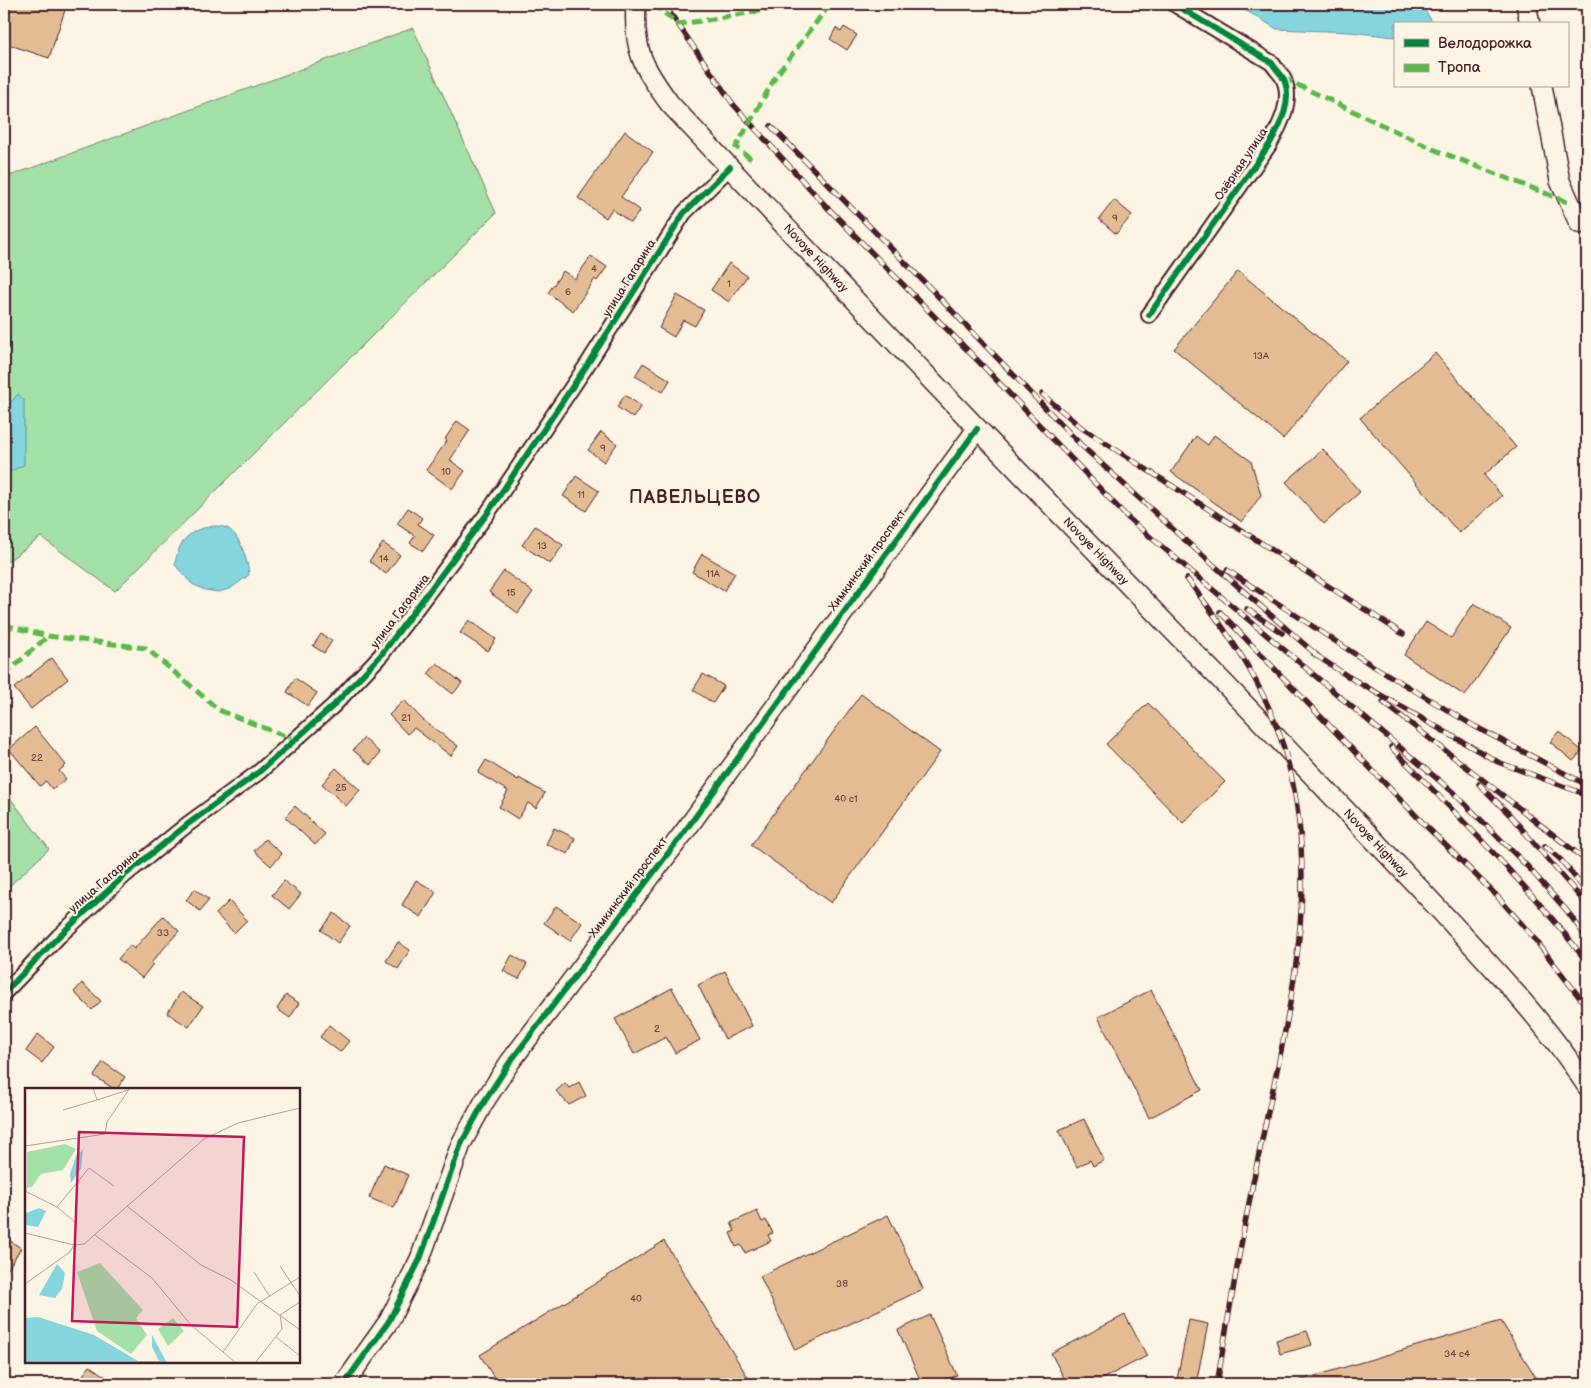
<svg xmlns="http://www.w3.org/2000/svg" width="1591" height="1388" viewBox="0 0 1591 1388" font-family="'Balsamiq Sans',sans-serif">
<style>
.green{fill:#a3e1a8;stroke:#76806a}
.water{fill:#84d5de;stroke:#6d8c96}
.building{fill:#e4bc94;stroke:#4a1f2b}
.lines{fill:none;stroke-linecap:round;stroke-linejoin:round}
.street-casing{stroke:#4a1f2b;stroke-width:18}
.secondary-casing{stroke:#4a1f2b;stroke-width:22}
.street{stroke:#fcf5e5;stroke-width:14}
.secondary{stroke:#fcf5e5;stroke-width:19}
.rail-casing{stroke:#4a1f2b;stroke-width:5.5}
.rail{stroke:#fcf5e5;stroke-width:4;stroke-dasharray:11;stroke-linecap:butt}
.quiet{stroke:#58b947;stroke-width:5;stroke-dasharray:10 5;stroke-linecap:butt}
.cycleway-casing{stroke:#fcf5e5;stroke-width:9}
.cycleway{stroke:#00873e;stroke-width:6}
.labels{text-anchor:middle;stroke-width:4;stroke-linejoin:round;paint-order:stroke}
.number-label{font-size:10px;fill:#704645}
.street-label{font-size:12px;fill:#4a1f2b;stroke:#fcf5e5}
.district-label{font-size:18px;font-weight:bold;letter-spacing:1px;fill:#4a1f2b;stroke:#fcf5e5}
.inset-road{fill:none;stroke:#b59f9b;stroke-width:1}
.view{fill:#c2185b;fill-opacity:0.15;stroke:#c2185b;stroke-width:2.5}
.inset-edge{fill:none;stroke:#4a1f2b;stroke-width:2.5}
</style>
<rect width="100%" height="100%" fill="#fcf5e5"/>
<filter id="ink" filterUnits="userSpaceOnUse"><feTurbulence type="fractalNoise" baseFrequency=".02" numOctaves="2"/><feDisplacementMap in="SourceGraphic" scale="10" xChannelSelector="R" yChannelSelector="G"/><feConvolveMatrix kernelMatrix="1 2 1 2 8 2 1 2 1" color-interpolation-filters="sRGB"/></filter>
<g filter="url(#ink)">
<g class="green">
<path d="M 413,28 L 496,213 L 115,591 L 41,537 L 4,564 L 4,178 Z"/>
<path d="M 4,790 L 49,849 L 4,891 Z"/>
</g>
<g class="water">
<path d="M 1235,4 L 1417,4 L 1423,8 L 1434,24 L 1395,24 L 1395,37 L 1350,32 L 1277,29 Z"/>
<path d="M 18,394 L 24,400 L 24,465 L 4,474 L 4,411 Z"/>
<path d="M 215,526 C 219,526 224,527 227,528 C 240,534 248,562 249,575 L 230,589 L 218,592 L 205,590 L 192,584 L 175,565 C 178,540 191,528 215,526 Z"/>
</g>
<g class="building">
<path d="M 4,4 L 67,4 L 49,58 L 4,43 Z"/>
<path d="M 844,27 L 857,35 L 847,50 L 830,39 L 836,28 L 841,32 Z"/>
<path d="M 625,131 L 653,152 L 621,197 L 640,210 L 631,223 L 612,209 L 606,218 L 578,198 Z"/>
<path d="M 1114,200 L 1132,215 L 1116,234 L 1099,219 Z"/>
<path d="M 591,256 L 607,267 L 597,281 L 595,279 L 573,311 L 548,293 L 563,271 L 575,279 Z"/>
<path d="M 729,263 L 747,276 L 729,302 L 711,290 Z"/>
<path d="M 1238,271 L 1347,361 L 1283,439 L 1174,349 Z"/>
<path d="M 677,295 L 704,310 L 695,326 L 683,320 L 674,337 L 659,328 Z"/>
<path d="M 1435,353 L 1516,447 L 1484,475 L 1502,496 L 1459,533 L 1360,418 Z"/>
<path d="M 643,363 L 670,380 L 663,392 L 635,376 Z"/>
<path d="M 625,395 L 641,406 L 633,418 L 617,407 Z"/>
<path d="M 457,421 L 470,430 L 450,460 L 465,471 L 452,489 L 426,470 L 447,441 L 445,439 Z"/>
<path d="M 601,432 L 617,444 L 604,462 L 588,450 Z"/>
<path d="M 1214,435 L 1251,461 L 1261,495 L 1242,522 L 1171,472 L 1196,436 L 1208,445 Z"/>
<path d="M 1323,449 L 1360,492 L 1324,524 L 1286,482 Z"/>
<path d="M 576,476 L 599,491 L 586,511 L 563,496 Z"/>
<path d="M 408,508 L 422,518 L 418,524 L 434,535 L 423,551 L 410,543 L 415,536 L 397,524 Z"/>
<path d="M 535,526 L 563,545 L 550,564 L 522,545 Z"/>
<path d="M 383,543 L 400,555 L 386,574 L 369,561 Z"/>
<path d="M 702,554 L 735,573 L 724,591 L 692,572 Z"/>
<path d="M 504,571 L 533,592 L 518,613 L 489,592 Z"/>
<path d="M 1474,603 L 1511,628 L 1465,696 L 1404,655 L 1426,622 L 1451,638 Z"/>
<path d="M 469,620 L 496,639 L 488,651 L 460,633 Z"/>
<path d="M 321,634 L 332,641 L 324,653 L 313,646 Z"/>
<path d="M 52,658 L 68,679 L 31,709 L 14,688 Z"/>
<path d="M 437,663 L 462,683 L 453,694 L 428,674 Z"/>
<path d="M 703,674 L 724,686 L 713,703 L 693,690 Z"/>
<path d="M 295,678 L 317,693 L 308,706 L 287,692 Z"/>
<path d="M 861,694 L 940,752 L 831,903 L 751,845 Z"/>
<path d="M 404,700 L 423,720 L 458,746 L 451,756 L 414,728 L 407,734 L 389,715 Z"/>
<path d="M 1148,703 L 1225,782 L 1183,823 L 1106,744 Z"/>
<path d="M 35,727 L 66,765 L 59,771 L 66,779 L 52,789 L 46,781 L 40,786 L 9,749 Z"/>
<path d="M 1559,731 L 1582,751 L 1573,761 L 1550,742 Z"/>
<path d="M 364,738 L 380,753 L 370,765 L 353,750 Z"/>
<path d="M 486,760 L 518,780 L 519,778 L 545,793 L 536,808 L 528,803 L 518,819 L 499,807 L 508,791 L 478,773 Z"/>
<path d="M 336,768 L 360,790 L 346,806 L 322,784 Z"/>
<path d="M 295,806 L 325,834 L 315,845 L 285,817 Z"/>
<path d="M 554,828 L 575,838 L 568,854 L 546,844 Z"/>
<path d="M 265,839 L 282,854 L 271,866 L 254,851 Z"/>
<path d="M 416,880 L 436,892 L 421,917 L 402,905 Z"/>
<path d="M 284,881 L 301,894 L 289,909 L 272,895 Z"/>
<path d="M 195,889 L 209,900 L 200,911 L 186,900 Z"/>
<path d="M 229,901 L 247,920 L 234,933 L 216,914 Z"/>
<path d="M 556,906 L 582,923 L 570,941 L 544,923 Z"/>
<path d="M 334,913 L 350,926 L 338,943 L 321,930 Z"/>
<path d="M 163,916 L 179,931 L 151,963 L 153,964 L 142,978 L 118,959 L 130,945 L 134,949 Z"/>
<path d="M 398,942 L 410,950 L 398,969 L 386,961 Z"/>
<path d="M 512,955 L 527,964 L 519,979 L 503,971 Z"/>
<path d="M 725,971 L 752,1026 L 725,1039 L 698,985 Z"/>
<path d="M 82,983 L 101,1001 L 92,1010 L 74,992 Z"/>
<path d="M 672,988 L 700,1040 L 675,1053 L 666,1037 L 634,1054 L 615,1019 Z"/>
<path d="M 1151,990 L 1202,1090 L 1149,1118 L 1098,1017 Z"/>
<path d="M 181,992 L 203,1006 L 189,1027 L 167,1013 Z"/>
<path d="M 286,995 L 299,1003 L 290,1018 L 277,1009 Z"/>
<path d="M 329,1025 L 349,1041 L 340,1052 L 320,1037 Z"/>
<path d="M 38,1034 L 54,1047 L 42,1063 L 26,1051 Z"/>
<path d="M 103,1062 L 125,1077 L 117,1089 L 114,1089 L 94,1076 Z"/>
<path d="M 579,1082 L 586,1096 L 569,1105 L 556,1091 L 565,1083 L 569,1088 Z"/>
<path d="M 1084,1119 L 1104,1160 L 1093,1166 L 1090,1160 L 1077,1167 L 1059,1130 Z"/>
<path d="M 384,1164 L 408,1175 L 394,1208 L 369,1198 Z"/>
<path d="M 757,1211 L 762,1222 L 766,1220 L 773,1233 L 768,1235 L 771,1241 L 745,1253 L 741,1245 L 736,1247 L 730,1233 L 735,1231 L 731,1223 Z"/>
<path d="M 888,1215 L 923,1289 L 795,1350 L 760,1276 Z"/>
<path d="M 4,1237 L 21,1248 L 4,1275 Z"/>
<path d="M 664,1241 L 752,1384 L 498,1384 L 480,1355 Z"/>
<path d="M 930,1315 L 957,1375 L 938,1384 L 922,1384 L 898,1330 Z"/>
<path d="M 1125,1315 L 1147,1356 L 1092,1384 L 1067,1384 L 1051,1353 Z"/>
<path d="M 1189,1320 L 1208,1324 L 1196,1384 L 1176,1384 Z"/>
<path d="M 1501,1321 L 1540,1384 L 1298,1384 L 1298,1381 Z"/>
<path d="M 1307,1331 L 1312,1345 L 1280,1354 L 1276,1340 Z"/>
<path d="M 90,1366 L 116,1384 L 88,1384 L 80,1379 Z"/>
</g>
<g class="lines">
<g class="street-casing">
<g id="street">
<path d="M 1149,315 L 1269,145 C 1280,126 1295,98 1282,76 C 1279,72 1275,68 1272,63 L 1174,4"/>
<path d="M 4,993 L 59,936 L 125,875 L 188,824 L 259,772 L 333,706 L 381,655 L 487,514 L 587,365 L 684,213 L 730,167"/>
</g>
</g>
<g class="secondary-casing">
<g id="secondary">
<path d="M 636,4 C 633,51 643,67 670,104 C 852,298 1035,490 1221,680 C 1288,749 1355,820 1421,890 C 1479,953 1540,1014 1587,1086"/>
<path d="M 1526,4 L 1530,24"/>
<path d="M 1542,86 L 1560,181 L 1579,223 L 1587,224"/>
<path d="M 344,1384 L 389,1321 L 420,1259 L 461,1144 L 484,1102 L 510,1062 L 685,831 L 977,429"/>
</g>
</g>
<use href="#street" class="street"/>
<use href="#secondary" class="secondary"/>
<g class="rail-casing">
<g id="rail">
<path d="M 664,4 L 733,104 L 750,123 L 825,205 L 984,367 L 1128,518 L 1454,793 L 1528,867 L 1567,911 L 1587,938"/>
<path d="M 771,126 L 932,290 L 1081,445 L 1186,541 L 1319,657"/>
<path d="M 1042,394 L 1082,428 L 1403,634"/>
<path d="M 1227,570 L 1370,664 L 1474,726 L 1587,785"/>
<path d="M 1187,579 C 1232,637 1272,695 1289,767 C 1325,909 1278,1053 1251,1193 C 1238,1256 1228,1320 1217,1384"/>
<path d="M 1247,609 L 1282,633"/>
<path d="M 1220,612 L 1425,825 L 1497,896 L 1534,938 L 1587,1007"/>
<path d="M 1314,654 L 1349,677 L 1498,762 L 1587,795"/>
<path d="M 1383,702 L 1587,861"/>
<path d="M 1391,747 C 1459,817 1528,885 1587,962"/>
<path d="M 1479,784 L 1509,814 L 1587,905"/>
<path d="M 1545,846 L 1561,860 L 1587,892"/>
</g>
</g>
<use href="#rail" class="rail"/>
<g class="quiet">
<path d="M 653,4 L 678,24 L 701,21 L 800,4"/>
<path d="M 1283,78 L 1433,149 L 1570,203"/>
<path d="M 751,159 L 736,147 L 776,76 L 830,4"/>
<path d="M 4,625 L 48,636 L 146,648 L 219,710 L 295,740"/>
<path d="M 4,675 L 48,636"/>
</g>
<g class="cycleway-casing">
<g id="cycleway">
<path d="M 1149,315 L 1269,145 C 1280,126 1295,98 1282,76 C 1279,72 1275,68 1272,63 L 1174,4"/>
<path d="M 4,993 L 59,936 L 125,875 L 188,824 L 259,772 L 333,706 L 381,655 L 487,514 L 587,365 L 684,213 L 730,167"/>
<path d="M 344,1384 L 389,1321 L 420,1259 L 461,1144 L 484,1102 L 510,1062 L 685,831 L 977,429"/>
</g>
</g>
<use href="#cycleway" class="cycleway"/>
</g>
</g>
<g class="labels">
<g class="number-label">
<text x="1115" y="221">9</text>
<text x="594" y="272">4</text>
<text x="729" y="287">1</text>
<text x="568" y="295">6</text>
<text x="1261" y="359">13А</text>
<text x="603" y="451">9</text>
<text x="446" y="475">10</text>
<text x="581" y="498">11</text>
<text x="542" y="549">13</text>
<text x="384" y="562">14</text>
<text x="713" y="577">11А</text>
<text x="511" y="596">15</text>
<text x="406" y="721">21</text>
<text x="37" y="761">22</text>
<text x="341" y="791">25</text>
<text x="846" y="802">40 с1</text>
<text x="163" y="936">33</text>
<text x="657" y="1032">2</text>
<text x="842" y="1287">38</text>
<text x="636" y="1302">40</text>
<text x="1457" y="1357">34 с4</text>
</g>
<g class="street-label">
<text transform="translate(1241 164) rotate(-56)" y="4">Озёрная улица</text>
<text transform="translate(816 258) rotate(47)" y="4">Novoye Highway</text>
<text transform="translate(629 278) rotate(-58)" y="4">улица Гагарина</text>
<text transform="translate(1096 551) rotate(46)" y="4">Novoye Highway</text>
<text transform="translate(867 560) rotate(-54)" y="4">Химкинский проспект</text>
<text transform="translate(400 611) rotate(-53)" y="4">улица Гагарина</text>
<text transform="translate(1376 843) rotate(47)" y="4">Novoye Highway</text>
<text transform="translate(104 881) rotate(-41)" y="4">улица Гагарина</text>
<text transform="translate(628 887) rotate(-53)" y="4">Химкинский проспект</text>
</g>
<g class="district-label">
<text x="695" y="503">ПАВЕЛЬЦЕВО</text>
</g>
</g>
<g transform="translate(25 1088)">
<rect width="275" height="275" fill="#fcf5e5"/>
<path d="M 40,56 L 51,61 L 38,82 L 16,86 L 7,99 L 2,100 L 2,64 ZM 75,175 L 118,222 L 111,230 L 122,247 L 106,266 L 72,243 L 52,184 ZM 148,230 L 159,243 L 143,258 L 133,241 Z" fill="#a3e1a8"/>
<path d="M 58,61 L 56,81 L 46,95 L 45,86 L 51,68 ZM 14,120 L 21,123 L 13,139 L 0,137 L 1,125 ZM 32,176 L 40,185 L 37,201 L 30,210 L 14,207 ZM 13,229 L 69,247 L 113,273 L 134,273 L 127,259 L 127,247 L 142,275 L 0,275 L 0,230 Z" fill="#84d5de"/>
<path class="inset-road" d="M 68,0 L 72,12 L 103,2M 38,22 L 72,12M 0,58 L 80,46 L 82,34 L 105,0M 0,103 L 32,119 L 64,80 L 89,98M 102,118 L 176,177 L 206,192 L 275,242M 32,119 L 50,134M 0,145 L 49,157 L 59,156 L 179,51 L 213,35 L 275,20M 70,147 L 127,190 L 166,237 L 211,275M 255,178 L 275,208M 229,184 L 245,209M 0,196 L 45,164 L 49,157M 255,227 L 275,214M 251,249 L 275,268M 198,264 L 232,216 L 275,189M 230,275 L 257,241 L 255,227"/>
<path class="view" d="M 54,44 L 219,49 L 212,239 L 47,233 Z"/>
<rect width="275" height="275" class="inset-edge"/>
</g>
<rect width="1591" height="1388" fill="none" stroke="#fcf5e5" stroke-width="20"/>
<rect x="10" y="10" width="1571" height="1368" fill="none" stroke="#4a1f2b" stroke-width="2" filter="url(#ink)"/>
<rect x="1394" y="22" width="175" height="65" fill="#fcf5e5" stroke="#b59f9b"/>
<rect x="1404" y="39" width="25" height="8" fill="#00873e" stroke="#b59f9b"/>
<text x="1438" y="48" font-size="15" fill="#4a1f2b">Велодорожка</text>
<rect x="1404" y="64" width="25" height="8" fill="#58b947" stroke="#b59f9b"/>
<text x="1438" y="72" font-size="15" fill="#4a1f2b">Тропа</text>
</svg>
